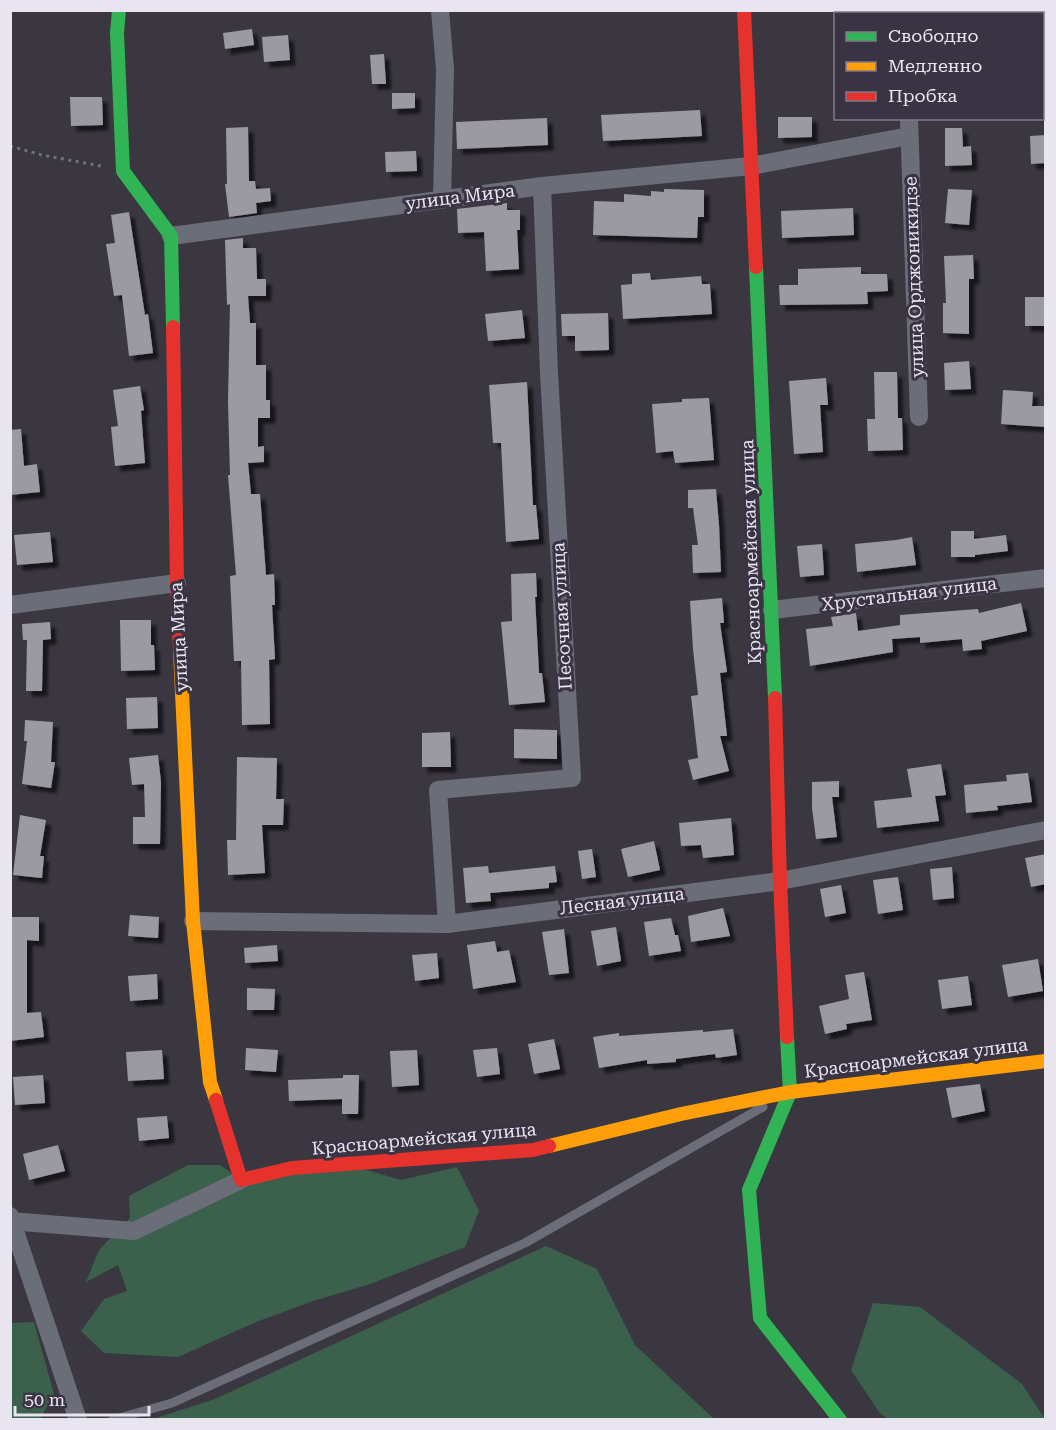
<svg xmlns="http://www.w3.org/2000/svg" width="1056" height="1430" viewBox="0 0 1056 1430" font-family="'Roboto Serif',serif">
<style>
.forest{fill:#3b614d}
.building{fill:#9b99a2;filter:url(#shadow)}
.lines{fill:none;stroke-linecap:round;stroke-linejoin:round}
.path{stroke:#70727c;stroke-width:3;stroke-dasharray:3 4.5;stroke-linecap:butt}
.lane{stroke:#6b6e78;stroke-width:9}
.street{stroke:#6b6e78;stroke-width:18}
.fast{stroke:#30b455;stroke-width:14}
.slow{stroke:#ff9f0a;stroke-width:14}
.jam{stroke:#e5322d;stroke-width:14}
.labels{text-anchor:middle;stroke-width:6;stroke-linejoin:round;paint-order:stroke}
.street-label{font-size:18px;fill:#e8e4f0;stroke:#3a3344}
</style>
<defs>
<filter id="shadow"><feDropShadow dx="5.5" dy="5.5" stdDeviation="1.5" flood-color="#0009"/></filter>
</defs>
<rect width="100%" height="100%" fill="#3b3740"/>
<g class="forest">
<path d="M 346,1164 L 401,1180 L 457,1167 L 479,1211 L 465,1247 L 370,1284 L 313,1301 L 256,1322 L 178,1357 L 104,1353 L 81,1331 L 104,1299 L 127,1291 L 118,1265 L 86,1282 L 99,1250 L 130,1218 L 129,1196 L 188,1165 L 220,1165 L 241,1180 Z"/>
<path d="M 546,1246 L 597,1269 L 635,1345 L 713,1418 L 712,1419 L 153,1419 L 215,1399 Z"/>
<path d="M 873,1303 L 920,1307 L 1022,1384 L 1045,1419 L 888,1419 L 879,1412 L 851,1370 Z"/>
<path d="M 34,1322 L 54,1394 L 40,1419 L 11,1419 L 11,1323 Z"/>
</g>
<g class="building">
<path d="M 252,29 L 254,45 L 225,49 L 223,33 Z"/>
<path d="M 288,35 L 290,60 L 264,62 L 262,37 Z"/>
<path d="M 384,54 L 386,84 L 372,84 L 370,55 Z"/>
<path d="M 392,93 L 415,93 L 415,108 L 392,109 Z"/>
<path d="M 70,97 L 102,97 L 103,125 L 71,126 Z"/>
<path d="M 700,110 L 702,136 L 603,141 L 601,115 Z"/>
<path d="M 778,117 L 812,117 L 812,137 L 778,138 Z"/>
<path d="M 547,118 L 548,145 L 457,149 L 456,122 Z"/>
<path d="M 248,127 L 249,181 L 255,181 L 256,189 L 270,188 L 271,201 L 256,203 L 257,213 L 229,217 L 225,184 L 227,184 L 226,128 Z"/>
<path d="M 945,128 L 962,128 L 963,147 L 971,146 L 972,165 L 945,166 Z"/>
<path d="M 1046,135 L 1046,163 L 1031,164 L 1030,136 Z"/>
<path d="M 416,151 L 417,171 L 386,172 L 385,152 Z"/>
<path d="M 664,189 L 704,190 L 704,217 L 698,217 L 697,238 L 593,235 L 594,201 L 624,202 L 624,194 L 651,196 L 651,191 L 664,192 Z"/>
<path d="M 948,189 L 972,190 L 969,225 L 945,223 Z"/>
<path d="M 507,203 L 507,210 L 520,210 L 520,230 L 517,230 L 519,269 L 486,271 L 484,232 L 458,233 L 457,209 Z"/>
<path d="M 853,208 L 854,235 L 782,238 L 781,211 Z"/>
<path d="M 129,212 L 145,315 L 148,314 L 153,353 L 129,356 L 122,295 L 114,296 L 106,244 L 115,243 L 111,215 Z"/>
<path d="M 243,238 L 243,248 L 256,248 L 257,279 L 266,279 L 266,296 L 248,296 L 250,323 L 256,323 L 256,365 L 266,365 L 266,400 L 270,400 L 270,418 L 258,418 L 258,447 L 264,446 L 264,462 L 248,463 L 251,494 L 260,494 L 266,575 L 274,574 L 275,605 L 272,605 L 275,659 L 269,660 L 270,724 L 242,725 L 241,661 L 234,661 L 230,576 L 236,575 L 228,475 L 230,475 L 228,401 L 230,304 L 227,305 L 225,240 Z"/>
<path d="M 973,255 L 974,279 L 969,279 L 969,334 L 943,333 L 943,303 L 946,303 L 944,256 Z"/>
<path d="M 861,267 L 861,274 L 887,274 L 888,291 L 867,292 L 868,304 L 780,305 L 779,285 L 798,285 L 798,269 Z"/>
<path d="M 650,273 L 651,280 L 701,276 L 702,284 L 710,284 L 712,314 L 623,319 L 621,285 L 632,284 L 632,274 Z"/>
<rect x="1025" y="297" width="21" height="29"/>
<path d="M 522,310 L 525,338 L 488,341 L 485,314 Z"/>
<path d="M 608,313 L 609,350 L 575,351 L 575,336 L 562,336 L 561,314 Z"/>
<path d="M 969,361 L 971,389 L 945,390 L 944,363 Z"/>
<path d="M 874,372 L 897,372 L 898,418 L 902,418 L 903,450 L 868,451 L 867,419 L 875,419 Z"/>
<path d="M 826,378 L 828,405 L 820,405 L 823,452 L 794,454 L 789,381 Z"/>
<path d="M 527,382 L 533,505 L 536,505 L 539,539 L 506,542 L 501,443 L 493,443 L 489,385 Z"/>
<path d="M 140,386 L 144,410 L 141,411 L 145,463 L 115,466 L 111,427 L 118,426 L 113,390 Z"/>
<path d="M 1003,390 L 1033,392 L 1032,406 L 1046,406 L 1046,427 L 1001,424 Z"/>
<path d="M 709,398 L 714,460 L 675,463 L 673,451 L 656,453 L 652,404 L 682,402 L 682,399 Z"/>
<path d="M 21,429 L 24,466 L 37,464 L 40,492 L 10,495 L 10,430 Z"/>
<path d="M 716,489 L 719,525 L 721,572 L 693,573 L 692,545 L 698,545 L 693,508 L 688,508 L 688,490 Z"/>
<path d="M 951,531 L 974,531 L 974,539 L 1006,535 L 1008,551 L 975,555 L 975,557 L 951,557 Z"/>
<path d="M 50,532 L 53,562 L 17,565 L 14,535 Z"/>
<path d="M 912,537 L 916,565 L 857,572 L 855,544 L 896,540 Z"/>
<path d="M 822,544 L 824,575 L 800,577 L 797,546 Z"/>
<path d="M 536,573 L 537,597 L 535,597 L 539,673 L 542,673 L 545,702 L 509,705 L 501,622 L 512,621 L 511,574 Z"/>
<path d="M 722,598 L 724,623 L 720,623 L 727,672 L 720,673 L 727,736 L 720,736 L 729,771 L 693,780 L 688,760 L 698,758 L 691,696 L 698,695 L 693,649 L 690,601 Z"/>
<path d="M 1021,603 L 1027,631 L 981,641 L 982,649 L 963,651 L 962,639 L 920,643 L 920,637 L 892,639 L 893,652 L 810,666 L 806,629 L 833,626 L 831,617 L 856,613 L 858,631 L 900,625 L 900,615 L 978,609 L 979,613 Z"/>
<path d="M 120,620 L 151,620 L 151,645 L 154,645 L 155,670 L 121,671 Z"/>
<path d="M 50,622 L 51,639 L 43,640 L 42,691 L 26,691 L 27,640 L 23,640 L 22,624 Z"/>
<path d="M 157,697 L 158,728 L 127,729 L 126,698 Z"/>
<path d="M 25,720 L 53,722 L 51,762 L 55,762 L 51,788 L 22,784 L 27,741 L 24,741 Z"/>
<path d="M 514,729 L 557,730 L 557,759 L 514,758 Z"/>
<path d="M 450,732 L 451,767 L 422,767 L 422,733 Z"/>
<path d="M 158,755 L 161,782 L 160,844 L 133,844 L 133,817 L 145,817 L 144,784 L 132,785 L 129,758 Z"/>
<path d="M 237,757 L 277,758 L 276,799 L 284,799 L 283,825 L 262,825 L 265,873 L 228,875 L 227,840 L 236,840 Z"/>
<path d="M 941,764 L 946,795 L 935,796 L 939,821 L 877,828 L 874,801 L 912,797 L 907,769 Z"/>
<path d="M 1028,773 L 1032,802 L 997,806 L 998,810 L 966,813 L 964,785 L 1007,781 L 1006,775 Z"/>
<path d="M 839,781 L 839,797 L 832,797 L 837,837 L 816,839 L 812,808 L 812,782 Z"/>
<path d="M 20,815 L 46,820 L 40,856 L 44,856 L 42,878 L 13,875 Z"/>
<path d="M 731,818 L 734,855 L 703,858 L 701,845 L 681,846 L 679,823 Z"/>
<path d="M 654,841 L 660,870 L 628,877 L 621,849 Z"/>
<path d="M 592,849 L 596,877 L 582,879 L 578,851 Z"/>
<path d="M 1046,854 L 1046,884 L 1031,887 L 1025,858 Z"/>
<path d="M 488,866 L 489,873 L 555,866 L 557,882 L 549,883 L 549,888 L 490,893 L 491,901 L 466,903 L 463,868 Z"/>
<path d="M 952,867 L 954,898 L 933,900 L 930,869 Z"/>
<path d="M 898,877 L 903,910 L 878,914 L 873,880 Z"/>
<path d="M 841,885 L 846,913 L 825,917 L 820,889 Z"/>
<path d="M 723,908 L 730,936 L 691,942 L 688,916 Z"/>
<path d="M 130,915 L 159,917 L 158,938 L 128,936 Z"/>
<path d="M 12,917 L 39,917 L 39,941 L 27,940 L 27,1013 L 41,1012 L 44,1037 L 10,1041 Z"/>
<path d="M 671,918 L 675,935 L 678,935 L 681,951 L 649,956 L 644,922 Z"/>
<path d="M 616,927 L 621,961 L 597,966 L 591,931 Z"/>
<path d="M 564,929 L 569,973 L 549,975 L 542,932 Z"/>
<path d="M 495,941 L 497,952 L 509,950 L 516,982 L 473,989 L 467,945 Z"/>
<path d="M 277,945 L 278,961 L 245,963 L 244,948 Z"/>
<path d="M 437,953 L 439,978 L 415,981 L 412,955 Z"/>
<path d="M 1038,959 L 1043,991 L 1008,997 L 1002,965 Z"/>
<path d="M 864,972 L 872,1020 L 846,1024 L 847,1029 L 825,1034 L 819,1006 L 849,999 L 845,975 Z"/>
<path d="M 157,974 L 158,999 L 130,1001 L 128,976 Z"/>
<path d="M 968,976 L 972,1005 L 942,1009 L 938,980 Z"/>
<path d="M 247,988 L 275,989 L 274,1010 L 247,1010 Z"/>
<path d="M 733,1029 L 737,1055 L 716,1058 L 715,1054 L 676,1059 L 676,1062 L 647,1064 L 647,1060 L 599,1068 L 593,1037 L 619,1033 L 619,1036 L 703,1030 L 703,1032 Z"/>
<path d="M 554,1039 L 560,1069 L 534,1074 L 528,1044 Z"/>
<path d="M 246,1048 L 278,1050 L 276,1072 L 245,1070 Z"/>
<path d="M 497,1048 L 500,1074 L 477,1077 L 473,1050 Z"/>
<path d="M 162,1050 L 164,1079 L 128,1081 L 126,1052 Z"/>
<path d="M 417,1050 L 419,1085 L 392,1087 L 390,1051 Z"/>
<path d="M 43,1075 L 45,1103 L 15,1105 L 13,1077 Z"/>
<path d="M 343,1075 L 359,1075 L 358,1114 L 342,1114 L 342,1099 L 289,1101 L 288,1080 L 343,1078 Z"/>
<path d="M 980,1084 L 985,1111 L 952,1118 L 946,1088 Z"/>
<path d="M 167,1116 L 169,1138 L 139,1141 L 137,1118 Z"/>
<path d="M 58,1145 L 65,1171 L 29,1180 L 23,1154 Z"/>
</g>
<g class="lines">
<path class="path" d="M 10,146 L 42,155 L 101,166"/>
<path class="lane" d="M 112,1420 L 172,1403 L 525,1243 L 763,1107"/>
<g class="street">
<path d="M 440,10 L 445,69 L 442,199"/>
<path d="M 905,10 L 905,14"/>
<path d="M 1042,25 L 1046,25"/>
<path d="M 909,118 L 919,417"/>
<path d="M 171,236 L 542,186 L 751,166 L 909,136"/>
<path d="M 10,605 L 177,583"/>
<path d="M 772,610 L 1046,578"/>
<path d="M 193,921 L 447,924 L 780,881 L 1046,830"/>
<path d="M 447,924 L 438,790 L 572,778 L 549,373 L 542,186"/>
<path d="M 10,1216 L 78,1420"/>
<path d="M 10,1221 L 134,1231 L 241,1180"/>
</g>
<g class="fast">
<path d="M 119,10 L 117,33 L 123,171 L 171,236 L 173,327"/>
<path d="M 756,267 L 775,698"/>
<path d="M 787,1037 L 790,1092 L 749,1190 L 760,1318 L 840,1420"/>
</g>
<g class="slow">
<path d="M 180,651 L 193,921 L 210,1082 L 216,1100"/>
<path d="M 549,1146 L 681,1114 L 790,1092 L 1046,1061"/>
</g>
<g class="jam">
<path d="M 744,10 L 756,267"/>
<path d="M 173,327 L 177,583 L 180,651"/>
<path d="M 775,698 L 780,881 L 787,1037"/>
<path d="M 216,1100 L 241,1180 L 292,1168 L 533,1150 L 549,1146"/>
</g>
</g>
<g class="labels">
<g class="street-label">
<text transform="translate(460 197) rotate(-7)" y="6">улица Мира</text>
<text transform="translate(914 277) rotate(-92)" y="6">улица Орджоникидзе</text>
<text transform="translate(751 552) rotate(-92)" y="6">Красноармейская улица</text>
<text transform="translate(909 594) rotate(-7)" y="6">Хрустальная улица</text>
<text transform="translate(562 616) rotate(-93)" y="6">Песочная улица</text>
<text transform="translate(179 637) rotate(-93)" y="6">улица Мира</text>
<text transform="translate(622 901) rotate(-7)" y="6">Лесная улица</text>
<text transform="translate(916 1058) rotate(-7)" y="6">Красноармейская улица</text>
<text transform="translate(424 1139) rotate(-5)" y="6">Красноармейская улица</text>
</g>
</g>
<rect width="1056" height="1430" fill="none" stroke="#e8e4f0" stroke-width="24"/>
<rect x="834" y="12" width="210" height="108" fill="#3a3344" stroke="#807a89" stroke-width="1.5"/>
<rect x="846" y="32" width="30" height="9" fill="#30b455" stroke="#807a89" stroke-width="1.5"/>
<text x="888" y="42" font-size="18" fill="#e8e4f0">Свободно</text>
<rect x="846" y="62" width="30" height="9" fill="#ff9f0a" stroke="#807a89" stroke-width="1.5"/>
<text x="888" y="72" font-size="18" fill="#e8e4f0">Медленно</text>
<rect x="846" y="92" width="30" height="9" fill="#e5322d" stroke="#807a89" stroke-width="1.5"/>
<text x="888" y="102" font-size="18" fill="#e8e4f0">Пробка</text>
<path d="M15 1406v9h134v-9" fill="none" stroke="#e8e4f0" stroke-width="3"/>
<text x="24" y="1406" font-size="18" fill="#e8e4f0" stroke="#3a3344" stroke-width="4.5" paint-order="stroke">50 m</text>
</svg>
